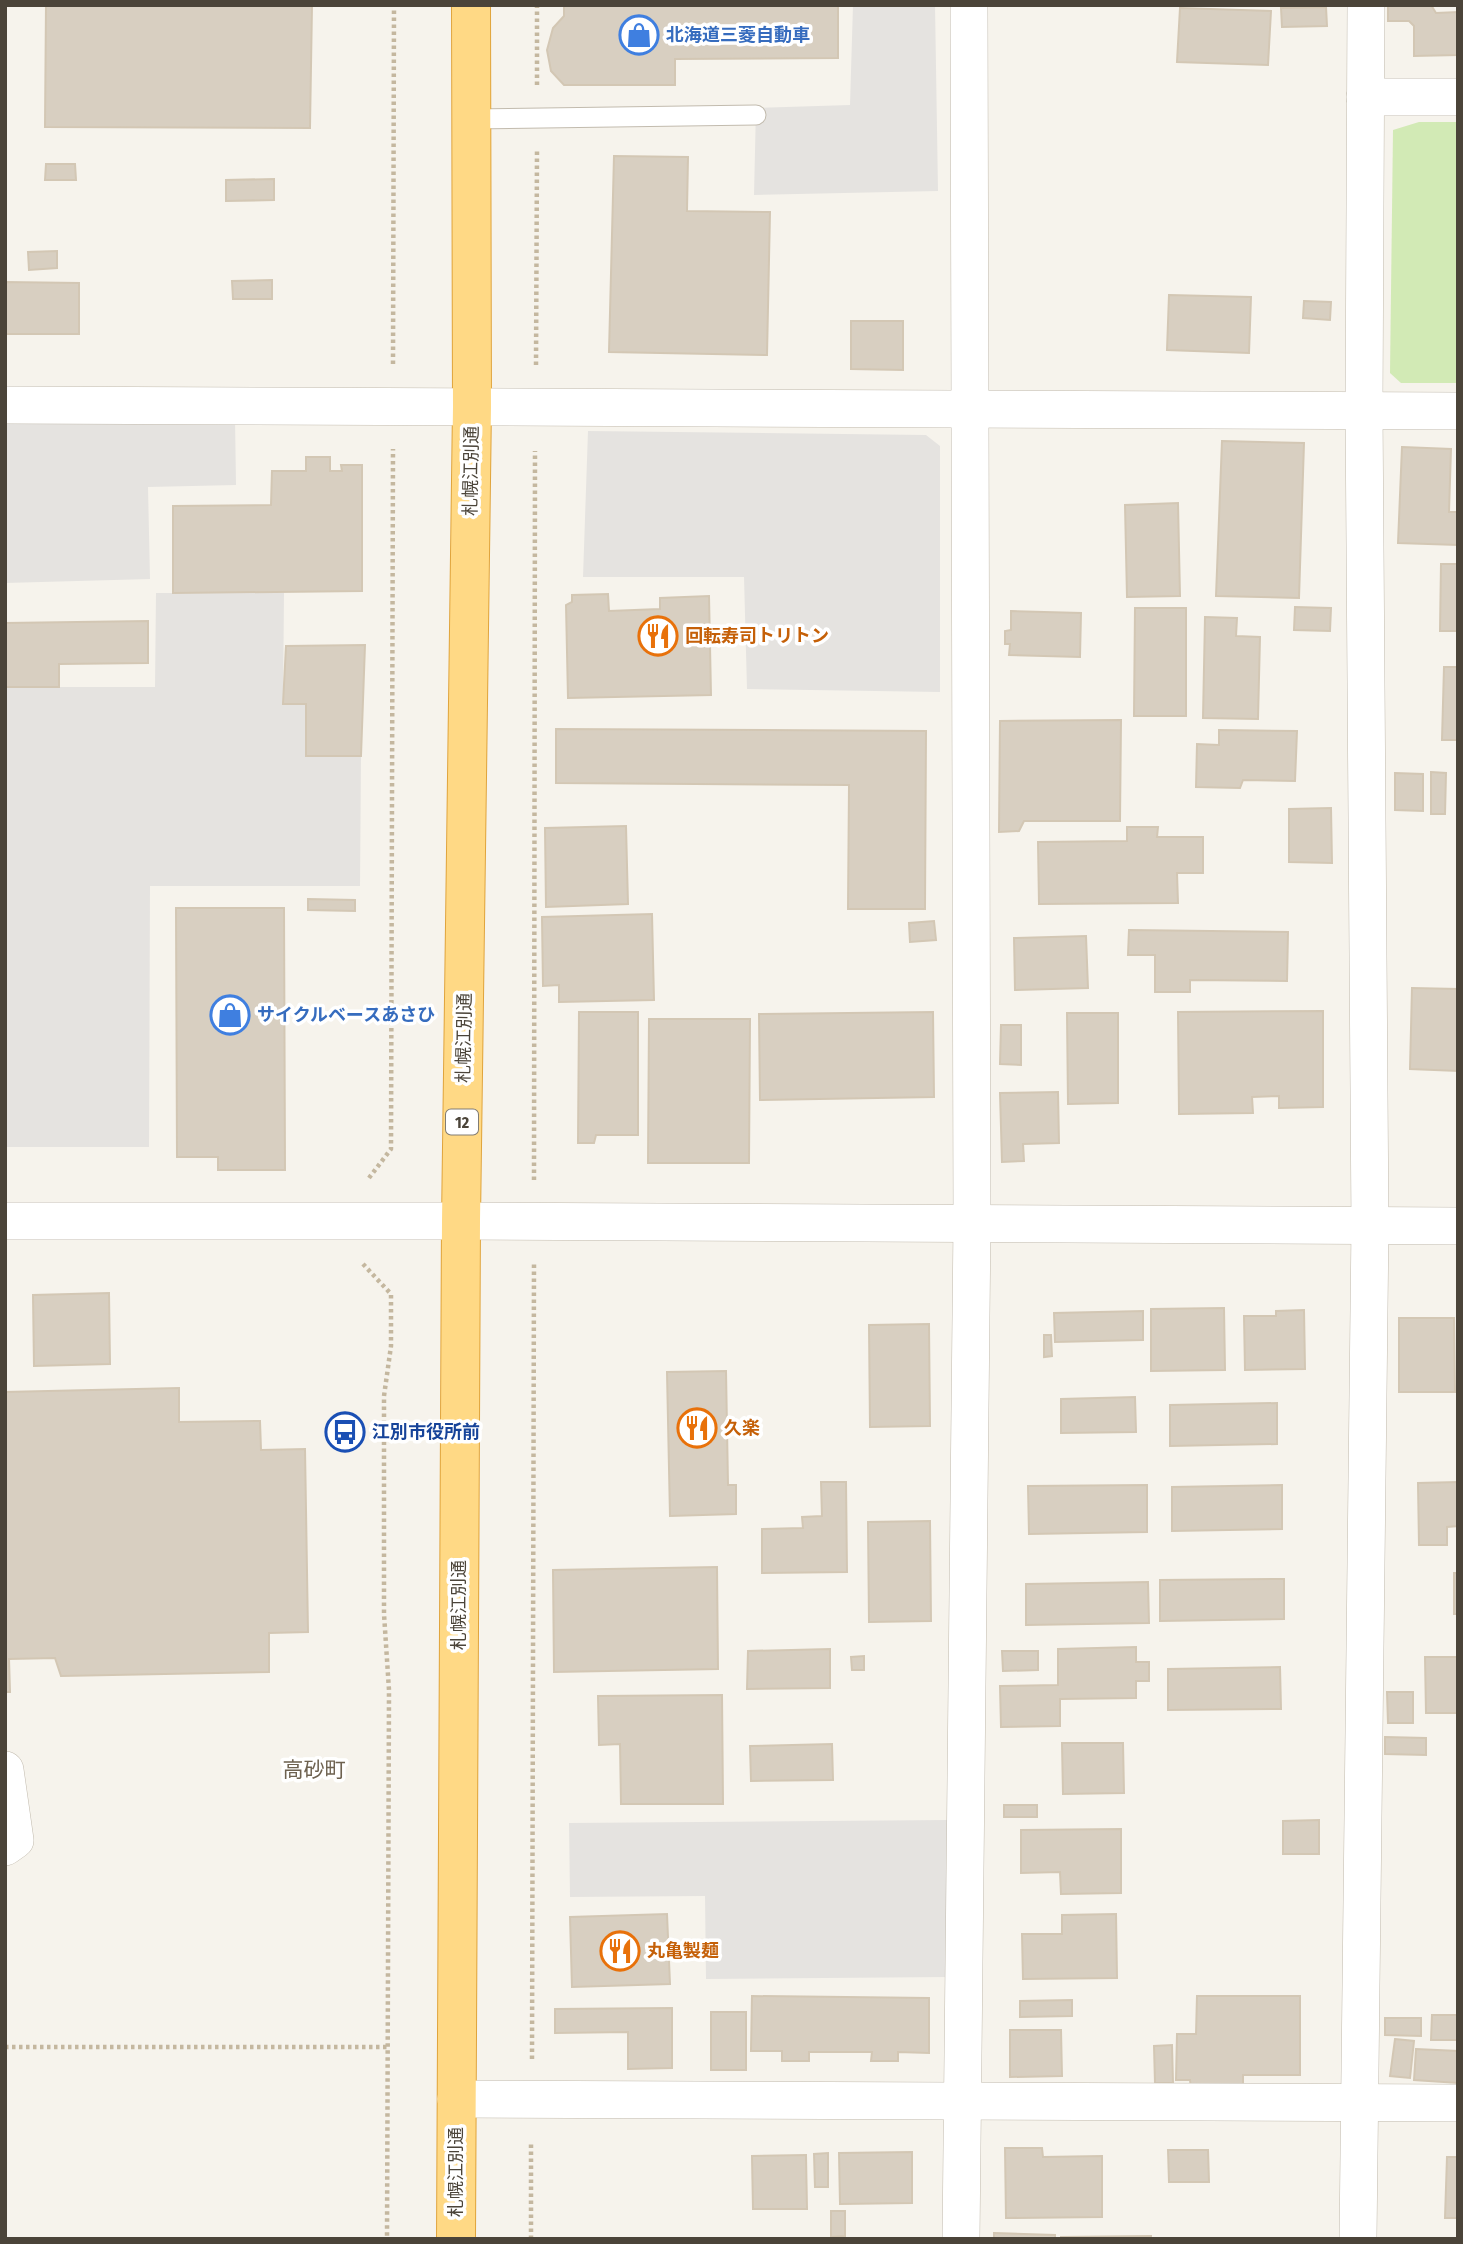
<svg xmlns="http://www.w3.org/2000/svg" width="1463" height="2244" viewBox="0 0 1463 2244" font-family="'Fira Sans Condensed','Noto Sans JP',sans-serif">
<style>
.green{fill:#d2eab5}
.parking{fill:#e5e3e0}
.building{fill:#d8cfc1;stroke:#d3c7b4;stroke-width:2}
.lines{fill:none;stroke-linecap:round;stroke-linejoin:round}
.service-casing{stroke:#c2bbae;stroke-width:21}
.minor-casing{stroke:#c2bbae;stroke-width:38}
.trunk-casing{stroke:#e0a43c;stroke-width:40}
.path{stroke:#c4b79f;stroke-width:4.5;stroke-dasharray:3.5 3.5;stroke-linecap:butt}
.service{stroke:#fff;stroke-width:19}
.minor{stroke:#fff;stroke-width:37}
.trunk{stroke:#ffd985;stroke-width:38}
.labels{text-anchor:middle;stroke-width:7;stroke-linejoin:round;paint-order:stroke}
.shield{fill:#fff;stroke:#817c74;stroke-width:2}
.shield-label{font-size:16px;font-weight:bold;fill:#4b4439}
.shop-label{font-size:18px;font-weight:bold;fill:#366cbe;stroke:#fff;text-anchor:start}
.street-label{font-size:18px;fill:#4b4439;stroke:#fff}
.food-label{font-size:18px;font-weight:bold;fill:#c56008;stroke:#fff;text-anchor:start}
.transit-label{font-size:18px;font-weight:bold;fill:#164399;stroke:#fff;text-anchor:start}
.quarter-label{font-size:21px;fill:#6e6250;stroke:#fff}
</style>
<rect width="100%" height="100%" fill="#f6f3ec"/>
<path class="green" d="M 1419,122 L 1458,122 L 1458,383 L 1401,383 L 1390,373 L 1393,130 Z"/>
<g class="parking">
<path d="M 853,5 L 935,5 L 938,191 L 754,195 L 756,108 L 850,105 Z"/>
<path d="M 235,418 L 236,485 L 148,487 L 150,579 L 5,583 L 5,423 Z"/>
<path d="M 588,431 L 926,435 L 940,446 L 940,692 L 747,689 L 744,577 L 583,577 Z"/>
<path d="M 156,593 L 284,593 L 283,703 L 306,704 L 306,756 L 361,756 L 360,886 L 150,886 L 149,1147 L 5,1147 L 5,687 L 155,687 Z"/>
<path d="M 948,1820 L 949,1977 L 706,1979 L 705,1896 L 570,1897 L 569,1823 Z"/>
</g>
<g class="building">
<path d="M 46,5 L 312,5 L 310,128 L 45,127 Z"/>
<path d="M 564,5 L 838,5 L 838,58 L 675,59 L 675,85 L 564,85 L 551,71 L 547,50 L 553,28 L 564,16 Z"/>
<path d="M 1388,5 L 1431,5 L 1436,13 L 1458,12 L 1458,55 L 1414,56 L 1414,26 L 1409,21 L 1388,21 Z"/>
<path d="M 1326,7 L 1327,26 L 1282,27 L 1281,8 Z"/>
<path d="M 1180,8 L 1271,11 L 1268,65 L 1177,62 Z"/>
<path d="M 614,156 L 688,157 L 687,211 L 770,212 L 767,355 L 609,352 Z"/>
<path d="M 46,164 L 75,164 L 76,180 L 45,180 Z"/>
<path d="M 274,179 L 274,200 L 226,201 L 226,180 Z"/>
<path d="M 57,251 L 57,268 L 29,270 L 28,252 Z"/>
<path d="M 272,280 L 272,299 L 233,299 L 232,281 Z"/>
<path d="M 5,282 L 79,283 L 79,334 L 5,334 Z"/>
<path d="M 1169,295 L 1251,297 L 1249,353 L 1167,350 Z"/>
<path d="M 1304,301 L 1331,302 L 1330,320 L 1303,318 Z"/>
<path d="M 851,321 L 903,321 L 903,370 L 851,369 Z"/>
<path d="M 1222,441 L 1304,443 L 1299,598 L 1216,596 Z"/>
<path d="M 1402,447 L 1451,449 L 1449,512 L 1458,512 L 1458,545 L 1398,543 Z"/>
<path d="M 306,457 L 330,457 L 330,471 L 342,471 L 341,465 L 362,465 L 362,591 L 173,593 L 173,506 L 271,505 L 272,471 L 306,471 Z"/>
<path d="M 1178,503 L 1180,596 L 1127,597 L 1125,505 Z"/>
<path d="M 1441,564 L 1458,564 L 1458,631 L 1440,631 Z"/>
<path d="M 608,594 L 609,611 L 660,609 L 660,598 L 709,596 L 711,695 L 568,698 L 566,605 L 572,602 L 572,595 Z"/>
<path d="M 1295,607 L 1331,608 L 1330,631 L 1294,630 Z"/>
<path d="M 1135,608 L 1186,608 L 1186,716 L 1134,716 Z"/>
<path d="M 1011,611 L 1081,613 L 1080,657 L 1009,655 L 1010,644 L 1005,644 L 1005,631 L 1011,630 Z"/>
<path d="M 1205,617 L 1237,618 L 1236,636 L 1260,637 L 1258,719 L 1203,718 Z"/>
<path d="M 148,621 L 148,663 L 59,664 L 59,687 L 6,687 L 6,623 Z"/>
<path d="M 365,645 L 361,756 L 306,756 L 306,704 L 283,704 L 286,646 Z"/>
<path d="M 1444,667 L 1458,667 L 1458,740 L 1442,740 Z"/>
<path d="M 1121,720 L 1120,821 L 1024,821 L 1019,831 L 999,832 L 1000,721 Z"/>
<path d="M 556,729 L 926,731 L 925,909 L 848,909 L 849,785 L 556,783 Z"/>
<path d="M 1219,730 L 1297,731 L 1295,781 L 1243,780 L 1240,788 L 1196,787 L 1197,744 L 1219,745 Z"/>
<path d="M 1431,772 L 1446,773 L 1445,814 L 1431,814 Z"/>
<path d="M 1395,773 L 1423,774 L 1423,811 L 1395,810 Z"/>
<path d="M 1331,808 L 1332,863 L 1289,862 L 1289,809 Z"/>
<path d="M 626,826 L 628,904 L 546,907 L 545,828 Z"/>
<path d="M 1127,827 L 1158,827 L 1157,837 L 1203,837 L 1203,873 L 1177,873 L 1178,903 L 1039,904 L 1038,842 L 1127,841 Z"/>
<path d="M 308,899 L 355,900 L 355,911 L 308,910 Z"/>
<path d="M 176,908 L 284,908 L 285,1170 L 218,1170 L 218,1157 L 177,1157 Z"/>
<path d="M 652,914 L 654,1000 L 559,1002 L 559,985 L 543,986 L 542,917 Z"/>
<path d="M 934,921 L 936,940 L 910,942 L 909,923 Z"/>
<path d="M 1129,930 L 1288,932 L 1287,981 L 1190,980 L 1190,992 L 1155,992 L 1155,955 L 1128,955 Z"/>
<path d="M 1086,936 L 1088,988 L 1015,990 L 1014,938 Z"/>
<path d="M 1412,988 L 1458,989 L 1458,1071 L 1410,1069 Z"/>
<path d="M 1323,1011 L 1323,1107 L 1279,1108 L 1279,1096 L 1252,1097 L 1253,1113 L 1179,1114 L 1178,1012 Z"/>
<path d="M 579,1012 L 638,1012 L 638,1135 L 596,1135 L 594,1143 L 578,1143 Z"/>
<path d="M 933,1012 L 934,1097 L 760,1100 L 759,1014 Z"/>
<path d="M 1067,1013 L 1118,1013 L 1118,1103 L 1068,1104 Z"/>
<path d="M 649,1019 L 750,1019 L 749,1163 L 648,1163 Z"/>
<path d="M 1001,1025 L 1021,1025 L 1021,1065 L 1000,1064 Z"/>
<path d="M 1058,1092 L 1059,1143 L 1023,1144 L 1024,1161 L 1002,1162 L 1000,1093 Z"/>
<path d="M 109,1293 L 110,1364 L 34,1366 L 33,1295 Z"/>
<path d="M 1224,1308 L 1225,1370 L 1151,1371 L 1151,1309 Z"/>
<path d="M 1304,1310 L 1305,1369 L 1245,1370 L 1244,1316 L 1276,1316 L 1276,1311 Z"/>
<path d="M 1143,1311 L 1143,1340 L 1055,1342 L 1054,1313 Z"/>
<path d="M 1399,1318 L 1454,1318 L 1455,1392 L 1399,1392 Z"/>
<path d="M 929,1324 L 930,1426 L 870,1427 L 869,1325 Z"/>
<path d="M 1044,1335 L 1051,1335 L 1052,1356 L 1044,1357 Z"/>
<path d="M 726,1371 L 728,1485 L 736,1485 L 736,1514 L 670,1516 L 667,1372 Z"/>
<path d="M 179,1388 L 179,1422 L 260,1421 L 261,1450 L 305,1449 L 308,1632 L 269,1633 L 269,1672 L 61,1676 L 55,1658 L 9,1659 L 10,1692 L 5,1692 L 5,1392 Z"/>
<path d="M 1135,1397 L 1136,1432 L 1061,1433 L 1061,1399 Z"/>
<path d="M 1277,1403 L 1277,1444 L 1170,1446 L 1170,1405 Z"/>
<path d="M 821,1482 L 846,1482 L 847,1572 L 762,1573 L 762,1529 L 803,1528 L 802,1517 L 822,1516 Z"/>
<path d="M 1458,1482 L 1458,1526 L 1447,1527 L 1447,1545 L 1419,1545 L 1418,1483 Z"/>
<path d="M 1147,1485 L 1147,1532 L 1029,1534 L 1028,1486 Z"/>
<path d="M 1282,1485 L 1282,1529 L 1172,1531 L 1172,1487 Z"/>
<path d="M 930,1521 L 931,1621 L 869,1622 L 868,1522 Z"/>
<path d="M 717,1567 L 718,1669 L 554,1672 L 553,1570 Z"/>
<rect x="1454" y="1573" width="4" height="41"/>
<path d="M 1284,1579 L 1284,1619 L 1160,1621 L 1160,1580 Z"/>
<path d="M 1148,1582 L 1149,1623 L 1026,1625 L 1026,1584 Z"/>
<path d="M 1136,1647 L 1136,1662 L 1149,1662 L 1149,1681 L 1136,1681 L 1136,1698 L 1060,1699 L 1060,1726 L 1001,1727 L 1000,1686 L 1058,1685 L 1058,1649 Z"/>
<path d="M 830,1649 L 830,1688 L 747,1689 L 748,1651 Z"/>
<path d="M 1002,1651 L 1038,1651 L 1038,1670 L 1003,1671 Z"/>
<path d="M 864,1656 L 864,1670 L 852,1670 L 851,1657 Z"/>
<path d="M 1425,1657 L 1458,1657 L 1458,1713 L 1426,1713 Z"/>
<path d="M 1280,1667 L 1281,1709 L 1168,1710 L 1168,1669 Z"/>
<path d="M 1387,1692 L 1413,1692 L 1413,1723 L 1388,1723 Z"/>
<path d="M 722,1695 L 723,1804 L 621,1804 L 620,1744 L 599,1745 L 598,1696 Z"/>
<path d="M 1385,1737 L 1426,1738 L 1426,1755 L 1385,1754 Z"/>
<path d="M 1062,1743 L 1123,1743 L 1124,1793 L 1063,1794 Z"/>
<path d="M 832,1744 L 833,1780 L 751,1781 L 750,1746 Z"/>
<rect x="1004" y="1805" width="33" height="12"/>
<path d="M 1319,1820 L 1319,1854 L 1283,1854 L 1283,1821 Z"/>
<path d="M 1121,1829 L 1121,1893 L 1061,1894 L 1060,1872 L 1021,1873 L 1021,1830 Z"/>
<path d="M 667,1914 L 670,1984 L 572,1987 L 570,1917 Z"/>
<path d="M 1116,1914 L 1117,1978 L 1023,1979 L 1022,1934 L 1062,1934 L 1062,1915 Z"/>
<path d="M 752,1996 L 929,1998 L 929,2053 L 898,2052 L 898,2061 L 871,2061 L 872,2052 L 809,2052 L 809,2061 L 782,2061 L 782,2051 L 751,2051 Z"/>
<path d="M 1197,1996 L 1300,1996 L 1300,2075 L 1243,2075 L 1243,2090 L 1191,2090 L 1190,2080 L 1176,2080 L 1177,2034 L 1196,2034 Z"/>
<path d="M 1072,2000 L 1072,2016 L 1020,2017 L 1020,2001 Z"/>
<path d="M 672,2008 L 672,2068 L 628,2069 L 628,2032 L 555,2033 L 555,2009 Z"/>
<rect x="711" y="2012" width="35" height="58"/>
<path d="M 1432,2015 L 1458,2015 L 1458,2040 L 1431,2040 Z"/>
<path d="M 1385,2018 L 1421,2018 L 1421,2036 L 1385,2035 Z"/>
<path d="M 1010,2030 L 1061,2030 L 1062,2076 L 1010,2077 Z"/>
<path d="M 1395,2039 L 1414,2041 L 1410,2078 L 1390,2076 Z"/>
<path d="M 1172,2045 L 1173,2083 L 1155,2083 L 1154,2046 Z"/>
<path d="M 1416,2049 L 1458,2051 L 1458,2083 L 1414,2080 Z"/>
<path d="M 1005,2148 L 1042,2148 L 1043,2157 L 1102,2156 L 1102,2217 L 1006,2218 Z"/>
<path d="M 1168,2150 L 1208,2150 L 1209,2182 L 1169,2182 Z"/>
<path d="M 912,2152 L 912,2203 L 840,2204 L 839,2153 Z"/>
<path d="M 828,2153 L 828,2187 L 815,2187 L 814,2154 Z"/>
<path d="M 806,2155 L 807,2209 L 753,2209 L 752,2156 Z"/>
<path d="M 1447,2157 L 1458,2157 L 1458,2218 L 1445,2218 Z"/>
<path d="M 831,2211 L 845,2211 L 845,2236 L 831,2237 Z"/>
<path d="M 994,2233 L 1055,2235 L 1055,2239 L 994,2239 Z"/>
<path d="M 1151,2236 L 1151,2239 L 1061,2239 L 1061,2237 Z"/>
</g>
<g class="lines">
<g class="service-casing">
<path id="service" d="M 471,119 L 756,115"/>
</g>
<g class="minor-casing">
<g id="minor">
<path d="M 1365,97 L 1458,97"/>
<path d="M 5,405 L 1458,411"/>
<path d="M 5,1221 L 461,1221 L 1458,1226"/>
<path d="M 5,1770 L 15,1840 L 5,1847"/>
<path d="M 456,2099 L 1458,2103"/>
<path d="M 961,2239 L 972,1224 L 969,5"/>
<path d="M 1358,2239 L 1370,1226 L 1364,410 L 1366,5"/>
</g>
</g>
<g class="trunk-casing">
<path id="trunk" d="M 456,2239 L 461,1221 L 472,407 L 471,5"/>
</g>
<g class="path">
<path d="M 537,85 L 537,5"/>
<path d="M 393,364 L 394,5"/>
<path d="M 536,365 L 537,150"/>
<path d="M 369,1178 L 391,1149 L 393,449"/>
<path d="M 534,1180 L 535,451"/>
<path d="M 363,1264 L 391,1294 L 391,1346 L 384,1396 L 384,1614 L 389,1690 L 387,2239"/>
<path d="M 5,2047 L 388,2047"/>
<path d="M 532,2059 L 534,1263"/>
<path d="M 531,2239 L 531,2141"/>
</g>
<use href="#service" class="service"/>
<use href="#minor" class="minor"/>
<use href="#trunk" class="trunk"/>
</g>
<defs>
<g id="shop-ring" transform="scale(2.0125)"><circle r="9.5" fill="#fff" stroke="#3f7fe0" stroke-width="1.5"/><path d="M-5-2.5h2.3a2.7 3.5 0 0 1 5.4 0H5L5.5 6h-11ZM-1.5-2.5h3a1.5 2.3 0 0 0-3 0Z" fill="#3f7fe0"/></g>
<g id="restaurant-ring" transform="scale(2.0125)"><circle r="9.5" fill="#fff" stroke="#e8710a" stroke-width="1.5"/><path d="M-5-6h1v4h1v-4h1v4h1v-4h1v5L-1.5 .5V6h-2V.5L-5-1ZM5-6V6H3V1.5H1.5Q1.5-4 5-6Z" fill="#e8710a"/></g>
<g id="bus-ring" transform="scale(2.0125)"><circle r="9.5" fill="#fff" stroke="#1a4fb4" stroke-width="1.5"/><path d="M-5-6H5V4H4V6H2V4H-2V6H-4V4H-5ZM-3.5-4V0h7V-4ZM-3.5 1.2v1.5H-2V1.2ZM2 1.2v1.5H3.5V1.2Z" fill="#1a4fb4"/></g>
</defs>
<g fill-rule="evenodd">
<use href="#shop-ring" x="639" y="35"/>
<use href="#restaurant-ring" x="658" y="636"/>
<use href="#shop-ring" x="230" y="1015"/>
<use href="#restaurant-ring" x="697" y="1428"/>
<use href="#bus-ring" x="345" y="1432"/>
<use href="#restaurant-ring" x="620" y="1951"/>
</g>
<g class="labels">
<rect class="shield" x="446" y="1109.5" width="32" height="25" rx="5"/>
<g class="shield-label">
<text x="462" y="1128">12</text>
</g>
<g class="shop-label">
<text x="666" y="41">北海道三菱自動車</text>
<text x="257" y="1021">サイクルベースあさひ</text>
</g>
<g class="street-label">
<text transform="translate(471 471) rotate(-89)" y="6">札幌江別通</text>
<text transform="translate(464 1038) rotate(-89)" y="6">札幌江別通</text>
<text transform="translate(459 1605) rotate(-90)" y="6">札幌江別通</text>
<text transform="translate(456 2172) rotate(-90)" y="6">札幌江別通</text>
</g>
<g class="food-label">
<text x="685" y="642">回転寿司トリトン</text>
<text x="724" y="1434">久楽</text>
<text x="647" y="1957">丸亀製麺</text>
</g>
<g class="transit-label">
<text x="372" y="1438">江別市役所前</text>
</g>
<g class="quarter-label">
<text x="314" y="1777">高砂町</text>
</g>
</g>
<rect width="1463" height="2244" fill="none" stroke="#4b4439" stroke-width="14"/>
</svg>
